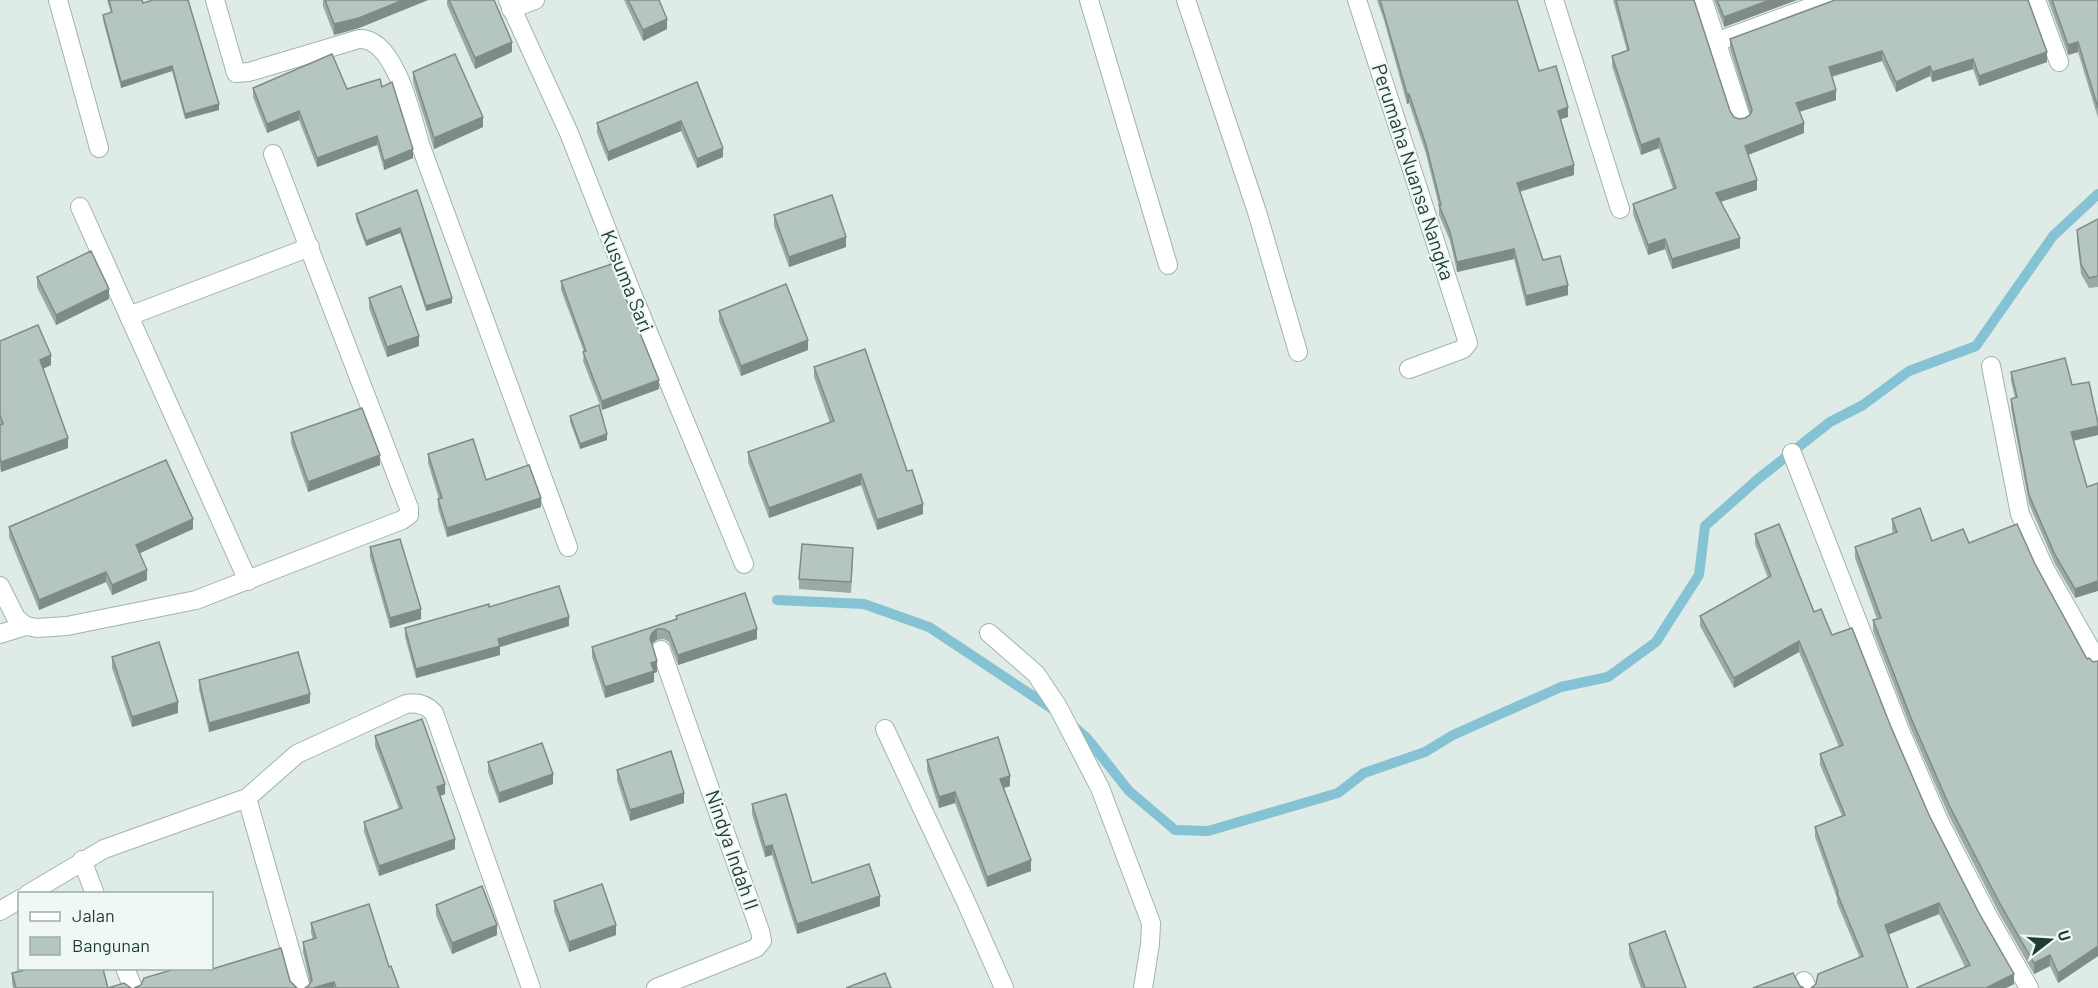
<svg xmlns="http://www.w3.org/2000/svg" width="2098" height="988" viewBox="0 0 2098 988" font-family="Barlow,sans-serif">
<style>
.lines{fill:none;stroke-linecap:round;stroke-linejoin:round}
.stream{stroke:#84c2d4;stroke-width:10}
.minor-casing{stroke:#a2b3af;stroke-width:20}
.minor{stroke:#fff;stroke-width:18}
.wall{fill:#9caaa5}
.shaded-wall{fill:#7f8b86}
.building{fill:#b5c6c0;stroke:#7f8b86;stroke-width:1.5}
.labels{text-anchor:middle;stroke-width:4.5;stroke-linejoin:round;paint-order:stroke}
.street-label{font-size:20px;fill:#1f3c37;stroke:#f0f8f4}
</style>
<rect width="100%" height="100%" fill="#dfebe7"/>
<g class="lines">
<g class="stream">
<path d="M 777,600 L 864,604 L 929,627 L 1054,710"/>
<path d="M 1073,726 L 1087,738 L 1129,791 L 1175,830 L 1208,831 L 1338,793 L 1364,773 L 1425,752 L 1453,735 L 1561,687 L 1608,677 L 1656,642 L 1699,575 L 1705,526 L 1758,479 L 1830,422 L 1863,405 L 1909,371 L 1976,346 L 2053,236 L 2098,194"/>
</g>
<g class="minor-casing">
<g id="minor">
<path d="M 58,0 L 99,148"/>
<path d="M 215,0 L 236,73 L 249,72 L 359,39 C 395,37 412,117 420,144 L 568,547"/>
<path d="M 508,0 L 569,133 L 631,291 L 744,564"/>
<path d="M 1089,0 L 1168,265"/>
<path d="M 1186,0 L 1257,212 L 1298,352"/>
<path d="M 1357,0 L 1468,343 L 1463,349 L 1409,369"/>
<path d="M 1554,0 L 1620,209"/>
<path d="M 1703,0 L 1741,118"/>
<path d="M 2036,0 L 2059,62"/>
<path d="M 511,9 L 535,0"/>
<path d="M 1716,42 L 1830,0"/>
<path d="M 80,207 L 248,581"/>
<path d="M 129,316 L 310,247"/>
<path d="M 1991,366 L 2020,514 L 2045,569 L 2098,662"/>
<path d="M 1792,453 L 1901,733 L 1939,821 L 1989,918 L 2029,988"/>
<path d="M 0,586 L 16,618 L 26,626"/>
<path d="M 989,633 L 1036,674 L 1058,707 L 1100,788 L 1151,923 L 1150,944 L 1143,988"/>
<path d="M 0,634 L 26,626 L 37,628 L 67,626 L 196,600 L 402,520 L 409,515 L 409,508 L 273,154"/>
<path d="M 885,729 L 966,902 L 1004,988"/>
<path d="M 247,798 L 301,988"/>
<path d="M 82,860 L 95,894"/>
<path d="M 28,894 L 104,849 L 247,798 L 297,754 L 406,704 C 417,702 426,704 434,713 L 531,988"/>
<path d="M 0,911 L 20,899"/>
<path d="M 125,968 L 133,988"/>
<path d="M 1804,981 L 1807,988"/>
<path d="M 656,988 L 756,948 L 762,941 L 760,931 L 661,650"/>
</g>
</g>
<use href="#minor" class="minor"/>
</g>
<g class="wall">
<path d="M 107,0 L 142,0 L 143,3 L 219,110 L 185,119 L 172,71 L 121,88 L 103,20 L 103,15 L 111,13 Z"/>
<path d="M 323,0 L 428,0 L 359,28 L 334,35 L 323,6 Z"/>
<path d="M 447,0 L 494,0 L 512,52 L 475,69 L 447,5 Z"/>
<path d="M 624,0 L 659,0 L 667,29 L 643,41 Z"/>
<path d="M 1377,0 L 1517,0 L 1539,71 L 1568,117 L 1560,119 L 1574,175 L 1520,192 L 1543,260 L 1568,295 L 1526,306 L 1514,259 L 1457,272 L 1450,241 L 1439,215 L 1439,206 L 1426,154 L 1409,103 L 1407,104 L 1384,20 Z"/>
<path d="M 1613,0 L 1694,0 L 1730,111 L 1734,117 L 1739,119 L 1745,118 L 1750,114 L 1730,49 L 1730,39 L 2047,62 L 1979,86 L 1973,69 L 1932,82 L 1930,76 L 1896,92 L 1882,61 L 1832,77 L 1836,100 L 1799,112 L 1804,133 L 1748,155 L 1757,190 L 1721,202 L 1740,248 L 1672,269 L 1665,249 L 1648,255 L 1633,214 L 1633,204 L 1673,189 L 1659,148 L 1641,155 L 1612,66 L 1612,56 L 1627,51 Z"/>
<path d="M 1714,0 L 1797,0 L 1724,27 Z"/>
<path d="M 2048,0 L 2098,0 L 2098,118 L 2078,52 L 2068,55 Z"/>
<path d="M 413,72 L 483,127 L 434,149 L 413,82 Z"/>
<path d="M 697,82 L 723,157 L 697,168 L 681,131 L 608,161 L 597,133 L 597,123 Z"/>
<path d="M 382,87 L 413,158 L 384,170 L 377,145 L 317,167 L 299,120 L 267,133 L 253,97 L 253,88 L 347,89 Z"/>
<path d="M 417,190 L 452,303 L 426,311 L 400,233 L 366,246 L 356,219 L 356,214 Z"/>
<path d="M 774,215 L 846,247 L 789,267 L 774,226 Z"/>
<path d="M 2098,219 L 2098,287 L 2089,288 L 2081,274 L 2077,241 L 2077,230 Z"/>
<path d="M 37,277 L 109,299 L 56,325 L 37,287 Z"/>
<path d="M 561,281 L 659,389 L 602,410 L 583,361 L 584,352 L 561,290 Z"/>
<path d="M 369,298 L 419,346 L 387,357 L 369,308 Z"/>
<path d="M 719,311 L 808,350 L 741,376 L 719,321 Z"/>
<path d="M 0,341 L 51,365 L 43,369 L 68,448 L 1,472 L 0,468 Z"/>
<path d="M 814,367 L 907,471 L 923,514 L 877,530 L 861,485 L 769,518 L 748,462 L 748,452 L 830,423 L 814,377 Z"/>
<path d="M 2011,372 L 2072,385 L 2098,423 L 2098,435 L 2073,441 L 2087,487 L 2075,598 L 2055,564 L 2029,504 L 2011,408 L 2011,399 L 2015,398 L 2011,381 Z"/>
<path d="M 570,416 L 607,440 L 580,449 L 570,422 Z"/>
<path d="M 291,433 L 380,465 L 308,492 L 291,443 Z"/>
<path d="M 428,454 L 486,480 L 541,507 L 447,537 L 438,508 L 438,499 L 439,499 L 428,463 Z"/>
<path d="M 1892,519 L 1932,541 L 1969,543 L 2035,564 L 2087,659 L 2093,662 L 2098,661 L 2098,956 L 2058,983 L 2050,966 L 2034,974 L 1999,913 L 1949,816 L 1911,729 L 1873,631 L 1873,620 L 1877,619 L 1855,558 L 1855,547 L 1893,533 L 1892,530 Z"/>
<path d="M 9,527 L 193,529 L 140,553 L 147,580 L 112,595 L 106,582 L 39,610 L 9,537 Z"/>
<path d="M 1755,534 L 1832,635 L 1891,727 L 1929,815 L 2014,984 L 2006,988 L 1916,988 L 1965,967 L 1939,914 L 1888,934 L 1908,988 L 1860,958 L 1837,903 L 1837,898 L 1815,837 L 1815,827 L 1842,816 L 1820,765 L 1820,754 L 1839,747 L 1799,652 L 1734,688 L 1700,626 L 1700,616 L 1768,578 L 1755,544 Z"/>
<path d="M 370,547 L 421,619 L 390,628 L 370,557 Z"/>
<path d="M 853,559 L 851,593 L 799,589 L 799,579 Z"/>
<path d="M 489,607 L 569,626 L 500,647 L 500,655 L 416,678 L 405,637 L 405,628 Z"/>
<path d="M 676,616 L 757,639 L 678,665 L 669,642 L 664,639 L 657,640 L 652,644 L 657,672 L 654,673 L 654,682 L 605,698 L 592,657 L 592,647 L 676,619 Z"/>
<path d="M 112,657 L 178,713 L 132,727 L 112,668 Z"/>
<path d="M 199,680 L 310,703 L 209,732 L 199,689 Z"/>
<path d="M 375,736 L 445,794 L 440,796 L 455,849 L 379,876 L 364,832 L 364,822 L 399,809 L 375,746 Z"/>
<path d="M 927,760 L 1010,786 L 1004,788 L 1031,871 L 987,887 L 955,803 L 939,808 L 927,770 Z"/>
<path d="M 488,762 L 553,784 L 499,803 L 488,772 Z"/>
<path d="M 617,770 L 684,803 L 630,821 L 617,780 Z"/>
<path d="M 752,804 L 812,883 L 880,906 L 797,934 L 772,855 L 765,857 L 752,814 Z"/>
<path d="M 554,901 L 616,935 L 569,952 L 554,911 Z"/>
<path d="M 436,905 L 497,935 L 452,954 L 436,915 Z"/>
<path d="M 311,923 L 389,967 L 399,988 L 305,988 L 309,985 L 310,983 L 303,952 L 303,942 L 313,939 L 311,933 Z"/>
<path d="M 1629,944 L 1686,988 L 1641,988 L 1629,955 Z"/>
<path d="M 12,973 L 108,988 L 13,988 L 12,983 Z"/>
</g>
<g class="shaded-wall">
<path d="M 403,0 L 428,0 L 359,28 L 334,35 L 334,24 Z"/>
<path d="M 1770,0 L 1797,0 L 1724,27 L 1724,17 Z"/>
<path d="M 667,19 L 667,29 L 643,41 L 643,30 Z"/>
<path d="M 512,42 L 512,52 L 475,69 L 475,58 Z"/>
<path d="M 2078,42 L 2078,52 L 2068,55 L 2068,45 Z"/>
<path d="M 1882,51 L 1882,61 L 1829,77 L 1829,67 Z"/>
<path d="M 2047,52 L 2047,62 L 1979,86 L 1979,76 Z"/>
<path d="M 1973,59 L 1973,69 L 1932,82 L 1932,72 Z"/>
<path d="M 172,66 L 172,71 L 121,88 L 121,82 Z"/>
<path d="M 1930,66 L 1930,76 L 1896,92 L 1896,82 Z"/>
<path d="M 1836,90 L 1836,100 L 1796,113 L 1796,103 Z"/>
<path d="M 1407,94 L 1409,94 L 1409,103 L 1407,104 Z"/>
<path d="M 219,104 L 219,110 L 185,119 L 185,114 Z"/>
<path d="M 1568,107 L 1568,117 L 1558,120 L 1558,111 Z"/>
<path d="M 299,111 L 299,120 L 267,133 L 267,124 Z"/>
<path d="M 483,117 L 483,127 L 434,149 L 434,138 Z"/>
<path d="M 681,121 L 681,131 L 608,161 L 608,152 Z"/>
<path d="M 1804,123 L 1804,133 L 1745,156 L 1745,146 Z"/>
<path d="M 377,136 L 377,145 L 317,167 L 317,158 Z"/>
<path d="M 1659,138 L 1659,148 L 1641,155 L 1641,145 Z"/>
<path d="M 723,148 L 723,157 L 697,168 L 697,159 Z"/>
<path d="M 413,149 L 413,158 L 384,170 L 384,161 Z"/>
<path d="M 1574,165 L 1574,175 L 1517,192 L 1517,183 Z"/>
<path d="M 1757,180 L 1757,190 L 1716,203 L 1716,193 Z"/>
<path d="M 400,228 L 400,233 L 366,246 L 366,241 Z"/>
<path d="M 846,237 L 846,247 L 789,267 L 789,257 Z"/>
<path d="M 1740,238 L 1740,248 L 1672,269 L 1672,259 Z"/>
<path d="M 1665,239 L 1665,249 L 1648,255 L 1648,245 Z"/>
<path d="M 1514,249 L 1514,259 L 1457,272 L 1457,262 Z"/>
<path d="M 1568,285 L 1568,295 L 1526,306 L 1526,296 Z"/>
<path d="M 109,289 L 109,299 L 56,325 L 56,315 Z"/>
<path d="M 452,298 L 452,303 L 426,311 L 426,306 Z"/>
<path d="M 419,336 L 419,346 L 387,357 L 387,347 Z"/>
<path d="M 808,340 L 808,350 L 741,376 L 741,366 Z"/>
<path d="M 51,355 L 51,365 L 40,370 L 40,360 Z"/>
<path d="M 659,380 L 659,389 L 602,410 L 602,401 Z"/>
<path d="M 2098,426 L 2098,435 L 2071,441 L 2071,432 Z"/>
<path d="M 607,434 L 607,440 L 580,449 L 580,444 Z"/>
<path d="M 68,438 L 68,448 L 1,472 L 1,462 Z"/>
<path d="M 380,455 L 380,465 L 308,492 L 308,482 Z"/>
<path d="M 861,474 L 861,485 L 769,518 L 769,508 Z"/>
<path d="M 541,498 L 541,507 L 447,537 L 447,528 Z"/>
<path d="M 923,504 L 923,514 L 877,530 L 877,520 Z"/>
<path d="M 193,519 L 193,529 L 136,555 L 136,545 Z"/>
<path d="M 147,570 L 147,580 L 112,595 L 112,585 Z"/>
<path d="M 106,572 L 106,582 L 39,610 L 39,600 Z"/>
<path d="M 2098,581 L 2098,591 L 2075,598 L 2075,589 Z"/>
<path d="M 421,609 L 421,619 L 390,628 L 390,618 Z"/>
<path d="M 569,617 L 569,626 L 500,647 L 500,655 L 416,678 L 416,669 L 498,639 Z"/>
<path d="M 657,629 L 657,640 L 652,643 L 650,649 L 650,638 L 652,633 Z"/>
<path d="M 757,629 L 757,639 L 678,665 L 678,655 Z"/>
<path d="M 1799,641 L 1799,652 L 1734,688 L 1734,678 Z"/>
<path d="M 657,661 L 657,672 L 654,673 L 654,682 L 605,698 L 605,687 L 651,663 Z"/>
<path d="M 310,694 L 310,703 L 209,732 L 209,723 Z"/>
<path d="M 178,702 L 178,713 L 132,727 L 132,717 Z"/>
<path d="M 553,774 L 553,784 L 499,803 L 499,793 Z"/>
<path d="M 1010,776 L 1010,786 L 1000,789 L 1000,779 Z"/>
<path d="M 445,784 L 445,794 L 437,797 L 437,787 Z"/>
<path d="M 955,792 L 955,803 L 939,808 L 939,797 Z"/>
<path d="M 684,793 L 684,803 L 630,821 L 630,810 Z"/>
<path d="M 455,839 L 455,849 L 379,876 L 379,866 Z"/>
<path d="M 772,845 L 772,855 L 765,857 L 765,847 Z"/>
<path d="M 1031,860 L 1031,871 L 987,887 L 987,877 Z"/>
<path d="M 880,896 L 880,906 L 797,934 L 797,924 Z"/>
<path d="M 1939,903 L 1939,914 L 1885,936 L 1885,925 Z"/>
<path d="M 497,925 L 497,935 L 452,954 L 452,943 Z"/>
<path d="M 616,925 L 616,935 L 569,952 L 569,942 Z"/>
<path d="M 2098,946 L 2098,956 L 2058,983 L 2058,973 Z"/>
<path d="M 2050,955 L 2050,966 L 2034,974 L 2034,963 Z"/>
<path d="M 2014,974 L 2014,984 L 2006,988 L 1986,988 Z"/>
<path d="M 334,982 L 334,988 L 313,988 Z"/>
</g>
<g class="building">
<path d="M 109,0 L 142,0 L 143,3 L 153,0 L 188,0 L 219,104 L 185,114 L 172,66 L 121,82 L 103,15 L 112,12 Z"/>
<path d="M 325,0 L 403,0 L 359,18 L 334,24 Z"/>
<path d="M 449,0 L 494,0 L 512,42 L 475,58 Z"/>
<path d="M 628,0 L 659,0 L 667,19 L 643,30 Z"/>
<path d="M 1380,0 L 1517,0 L 1539,71 L 1556,66 L 1568,107 L 1558,111 L 1574,165 L 1517,183 L 1543,260 L 1560,256 L 1568,285 L 1526,296 L 1514,249 L 1457,262 L 1450,232 L 1439,205 L 1441,205 L 1426,145 L 1409,94 L 1407,94 Z"/>
<path d="M 1616,0 L 1694,0 L 1730,111 L 1734,117 L 1739,119 L 1745,118 L 1750,115 L 1752,110 L 1730,39 L 1835,0 L 2028,0 L 2047,52 L 1979,76 L 1973,59 L 1932,72 L 1930,66 L 1896,82 L 1882,51 L 1829,67 L 1836,90 L 1796,103 L 1804,123 L 1745,146 L 1757,180 L 1716,193 L 1740,238 L 1672,259 L 1665,239 L 1648,245 L 1633,204 L 1676,188 L 1659,138 L 1641,145 L 1612,56 L 1629,50 Z"/>
<path d="M 1717,0 L 1770,0 L 1724,17 Z"/>
<path d="M 2052,0 L 2098,0 L 2098,108 L 2078,42 L 2068,45 Z"/>
<path d="M 332,54 L 347,89 L 380,79 L 382,87 L 392,82 L 413,149 L 384,161 L 377,136 L 317,158 L 299,111 L 267,124 L 253,88 Z"/>
<path d="M 455,54 L 483,117 L 434,138 L 413,72 Z"/>
<path d="M 697,82 L 723,148 L 697,159 L 681,121 L 608,152 L 597,123 Z"/>
<path d="M 417,190 L 452,298 L 426,306 L 400,228 L 366,241 L 356,214 Z"/>
<path d="M 832,195 L 846,237 L 789,257 L 774,215 Z"/>
<path d="M 2098,219 L 2098,276 L 2089,278 L 2081,264 L 2077,230 Z"/>
<path d="M 91,251 L 109,289 L 56,315 L 37,277 Z"/>
<path d="M 612,264 L 659,380 L 602,401 L 583,352 L 586,351 L 561,281 Z"/>
<path d="M 786,284 L 808,340 L 741,366 L 719,311 Z"/>
<path d="M 401,286 L 419,336 L 387,347 L 369,298 Z"/>
<path d="M 38,325 L 51,355 L 40,360 L 68,438 L 1,462 L 0,458 L 0,425 L 3,424 L 0,415 L 0,341 Z"/>
<path d="M 865,349 L 907,471 L 912,470 L 923,504 L 877,520 L 861,474 L 769,508 L 748,452 L 834,421 L 814,367 Z"/>
<path d="M 2065,358 L 2072,385 L 2089,382 L 2098,423 L 2098,426 L 2071,432 L 2087,487 L 2098,483 L 2098,581 L 2075,589 L 2055,555 L 2029,495 L 2011,399 L 2017,397 L 2011,372 Z"/>
<path d="M 599,405 L 607,434 L 580,444 L 570,416 Z"/>
<path d="M 362,408 L 380,455 L 308,482 L 291,433 Z"/>
<path d="M 473,439 L 486,480 L 529,465 L 541,498 L 447,528 L 438,499 L 442,498 L 428,454 Z"/>
<path d="M 166,460 L 193,519 L 136,545 L 147,570 L 112,585 L 106,572 L 39,600 L 9,527 Z"/>
<path d="M 1920,508 L 1932,541 L 1963,529 L 1969,543 L 2017,524 L 2035,564 L 2087,659 L 2089,658 L 2093,662 L 2098,661 L 2098,946 L 2058,973 L 2050,955 L 2034,963 L 1999,902 L 1949,805 L 1911,718 L 1873,620 L 1881,618 L 1855,547 L 1897,532 L 1892,519 Z"/>
<path d="M 1779,524 L 1814,612 L 1821,609 L 1832,635 L 1852,628 L 1891,727 L 1929,815 L 1979,913 L 2014,974 L 1986,988 L 1916,988 L 1970,965 L 1939,903 L 1885,925 L 1908,988 L 1811,988 L 1816,984 L 1818,974 L 1863,956 L 1837,893 L 1838,892 L 1815,827 L 1845,815 L 1820,754 L 1843,745 L 1799,641 L 1734,678 L 1700,616 L 1771,576 L 1755,534 Z"/>
<path d="M 400,539 L 421,609 L 390,618 L 370,547 Z"/>
<path d="M 802,544 L 853,548 L 851,582 L 799,579 Z"/>
<path d="M 559,586 L 569,617 L 498,639 L 500,646 L 416,669 L 405,628 L 489,604 L 489,607 Z"/>
<path d="M 745,593 L 757,629 L 678,655 L 669,632 L 664,629 L 657,629 L 652,633 L 650,638 L 657,661 L 651,663 L 654,671 L 605,687 L 592,647 L 677,619 L 676,616 Z"/>
<path d="M 159,642 L 178,702 L 132,717 L 112,657 Z"/>
<path d="M 298,652 L 310,694 L 209,723 L 199,680 Z"/>
<path d="M 422,719 L 445,784 L 437,787 L 455,839 L 379,866 L 364,822 L 402,808 L 375,736 Z"/>
<path d="M 998,737 L 1010,776 L 1000,779 L 1031,860 L 987,877 L 955,792 L 939,797 L 927,760 Z"/>
<path d="M 542,743 L 553,774 L 499,793 L 488,762 Z"/>
<path d="M 671,751 L 684,793 L 630,810 L 617,770 Z"/>
<path d="M 786,794 L 812,883 L 869,864 L 880,896 L 797,924 L 772,845 L 765,847 L 752,804 Z"/>
<path d="M 602,884 L 616,925 L 569,942 L 554,901 Z"/>
<path d="M 482,886 L 497,925 L 452,943 L 436,905 Z"/>
<path d="M 369,904 L 389,967 L 391,966 L 399,988 L 336,988 L 334,982 L 313,988 L 305,988 L 309,985 L 312,980 L 303,942 L 316,938 L 311,923 Z"/>
<path d="M 1665,931 L 1686,988 L 1645,988 L 1629,944 Z"/>
<path d="M 281,948 L 290,981 L 297,988 L 134,988 L 141,985 L 144,978 L 175,969 L 209,969 L 209,970 Z"/>
<path d="M 29,969 L 103,969 L 108,988 L 16,988 L 12,973 Z"/>
<path d="M 885,973 L 891,988 L 846,988 Z"/>
<path d="M 1793,973 L 1800,986 L 1804,988 L 1753,988 Z"/>
<path d="M 124,983 L 131,988 L 108,988 Z"/>
</g>
<g class="labels">
<g class="street-label">
<text transform="translate(1413 172) rotate(72)" y="7">Perumaha Nuansa Nangka</text>
<text transform="translate(627 281) rotate(68)" y="7">Kusuma Sari</text>
<text transform="translate(732 850) rotate(71)" y="7">Nindya Indah II</text>
</g>
</g>
<rect x="18" y="892" width="195" height="78" fill="#f0f8f4" stroke="#9cada8" stroke-width="1.5"/>
<rect x="30" y="912" width="30" height="9" fill="#ffffff" stroke="#9cada8" stroke-width="1.5"/>
<text x="72" y="922" font-size="18" fill="#1f3c37">Jalan</text>
<rect x="30" y="937" width="30" height="18" fill="#b5c6c0" stroke="#9cada8" stroke-width="1.5"/>
<text x="72" y="952" font-size="18" fill="#1f3c37">Bangunan</text>
<g transform="translate(2050 940) rotate(73)" stroke="#f0f8f4" stroke-width="4.5" paint-order="stroke">
<path d="M0-4.5L10 22L0 15L-10 22Z" fill="#1f3c37"/>
<text y="-9" font-size="16" font-weight="bold" text-anchor="middle" fill="#1f3c37">U</text>
</g>
</svg>
